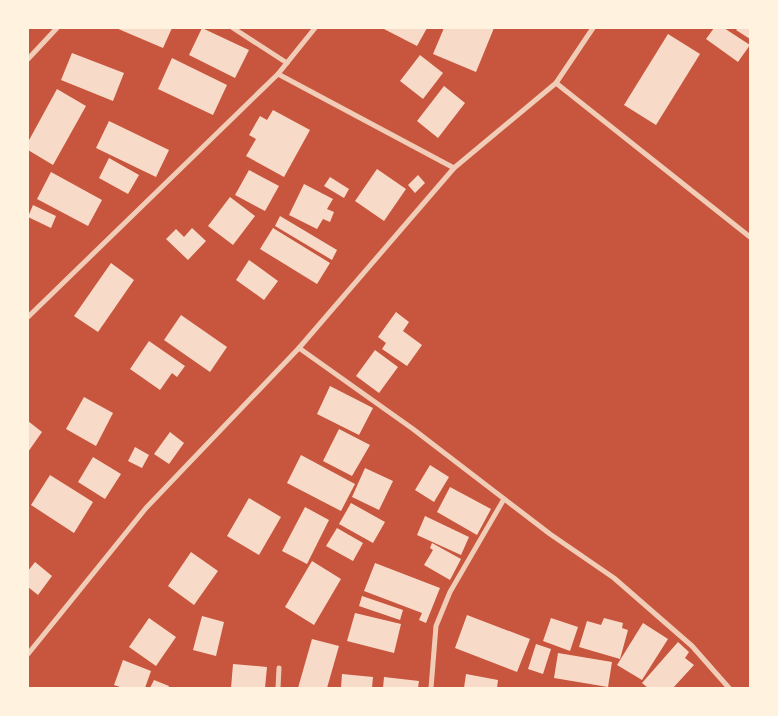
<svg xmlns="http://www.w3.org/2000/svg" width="778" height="716" viewBox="0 0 778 716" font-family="'Noto Sans',sans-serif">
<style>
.building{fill:#f7dbc8}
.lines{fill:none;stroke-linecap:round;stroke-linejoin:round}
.minor{stroke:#f1ccb7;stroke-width:5}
</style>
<rect width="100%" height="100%" fill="#c8553d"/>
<g class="building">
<path d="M 116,28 L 172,28 L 163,48 Z"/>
<path d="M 202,28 L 249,50 L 235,78 L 189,55 Z"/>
<path d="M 382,28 L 427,28 L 417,46 Z"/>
<path d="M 444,28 L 494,28 L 476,72 L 433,54 Z"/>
<path d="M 714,28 L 724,28 L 750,45 L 738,62 L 706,39 Z"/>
<path d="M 738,28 L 750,28 L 750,39 L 736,30 Z"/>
<path d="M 668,34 L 700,54 L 656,125 L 624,105 Z"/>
<path d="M 72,53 L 124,73 L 113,101 L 61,80 Z"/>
<path d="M 420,55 L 443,73 L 423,99 L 400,81 Z"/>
<path d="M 172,58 L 227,85 L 213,115 L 158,89 Z"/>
<path d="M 444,86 L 465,103 L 438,138 L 417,121 Z"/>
<path d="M 57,89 L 86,106 L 53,165 L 28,150 L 28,142 Z"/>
<path d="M 273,110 L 310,130 L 284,177 L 246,156 L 256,139 L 249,135 L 260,116 L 267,120 Z"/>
<path d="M 109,121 L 169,150 L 156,177 L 96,148 Z"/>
<path d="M 109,158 L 139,175 L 128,194 L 99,178 Z"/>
<path d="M 377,169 L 406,189 L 384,221 L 355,201 Z"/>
<path d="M 249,170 L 279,186 L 265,211 L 235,195 Z"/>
<path d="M 51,172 L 102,200 L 88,226 L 37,199 Z"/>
<path d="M 418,175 L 425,183 L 415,193 L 408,185 Z"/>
<path d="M 330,177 L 349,189 L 344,198 L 324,186 Z"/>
<path d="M 304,184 L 333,199 L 327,209 L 334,212 L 330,222 L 323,219 L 317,229 L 289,215 Z"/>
<path d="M 230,197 L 255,216 L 233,245 L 208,226 Z"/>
<path d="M 33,205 L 56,216 L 51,228 L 28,217 Z"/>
<path d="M 280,216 L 337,250 L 332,260 L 275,226 Z"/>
<path d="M 192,228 L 206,241 L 188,260 L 166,239 L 176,229 L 184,237 Z"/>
<path d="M 273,228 L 330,263 L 317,284 L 260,249 Z"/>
<path d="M 249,260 L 278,281 L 264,300 L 236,280 Z"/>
<path d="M 111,263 L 134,280 L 98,332 L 74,316 Z"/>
<path d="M 396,312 L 409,322 L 403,331 L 422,345 L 407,366 L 382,349 L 386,343 L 378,337 Z"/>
<path d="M 181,315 L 227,347 L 210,372 L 164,340 Z"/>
<path d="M 149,341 L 185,366 L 177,377 L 172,373 L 160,390 L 130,369 Z"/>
<path d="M 375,350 L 398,367 L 379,393 L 356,376 Z"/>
<path d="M 330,386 L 373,408 L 359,435 L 317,414 Z"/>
<path d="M 84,397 L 113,413 L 96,446 L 66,429 Z"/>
<path d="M 28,421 L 42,432 L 28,452 Z"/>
<path d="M 339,429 L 370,445 L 352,476 L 323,461 Z"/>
<path d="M 170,432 L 184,443 L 169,464 L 154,454 Z"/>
<path d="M 135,447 L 149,455 L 142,468 L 128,461 Z"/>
<path d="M 301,455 L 355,484 L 341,511 L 287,483 Z"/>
<path d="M 93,457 L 121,474 L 105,499 L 78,482 Z"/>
<path d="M 430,465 L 449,477 L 434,502 L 415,490 Z"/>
<path d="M 365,468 L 393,481 L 379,510 L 352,497 Z"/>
<path d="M 50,475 L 93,502 L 74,533 L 31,505 Z"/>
<path d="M 450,487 L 491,509 L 477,535 L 437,512 Z"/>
<path d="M 249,498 L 281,517 L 259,555 L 227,536 Z"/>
<path d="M 351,503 L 385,522 L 373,543 L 339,524 Z"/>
<path d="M 305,507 L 329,520 L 307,564 L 282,551 Z"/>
<path d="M 425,516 L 469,537 L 461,555 L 417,535 Z"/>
<path d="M 337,528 L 363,543 L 353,561 L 326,546 Z"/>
<path d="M 432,543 L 461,559 L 450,580 L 424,565 L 433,550 L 430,548 Z"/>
<path d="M 191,552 L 218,571 L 194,605 L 168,586 Z"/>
<path d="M 312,561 L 341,579 L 314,625 L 285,607 Z"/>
<path d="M 35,562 L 52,576 L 38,595 L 28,587 L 28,571 Z"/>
<path d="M 375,563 L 440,588 L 426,623 L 419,620 L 422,613 L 364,591 Z"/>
<path d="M 362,596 L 403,610 L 400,620 L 359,606 Z"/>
<path d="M 355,613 L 401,624 L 394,653 L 347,641 Z"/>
<path d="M 467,615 L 530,639 L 517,672 L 455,648 Z"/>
<path d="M 202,616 L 224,622 L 216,656 L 193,650 Z"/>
<path d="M 149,618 L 176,637 L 156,666 L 129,647 Z"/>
<path d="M 551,618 L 578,627 L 570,651 L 543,641 Z"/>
<path d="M 604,618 L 623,623 L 622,628 L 628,630 L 620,659 L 579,647 L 587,621 L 601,625 Z"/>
<path d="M 643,623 L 668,639 L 642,680 L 617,665 Z"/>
<path d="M 312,639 L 339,646 L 327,688 L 298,688 Z"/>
<path d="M 678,642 L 689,652 L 685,658 L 694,665 L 673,688 L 648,688 L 642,683 Z"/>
<path d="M 536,644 L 551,649 L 543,674 L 528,669 Z"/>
<path d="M 558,653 L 612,662 L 608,687 L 554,678 Z"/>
<path d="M 123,660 L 151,671 L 145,688 L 123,688 L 114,685 Z"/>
<path d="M 233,664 L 267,667 L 265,688 L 231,688 Z"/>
<path d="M 342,674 L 373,677 L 372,688 L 341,688 Z"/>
<path d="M 466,674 L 498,680 L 497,688 L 464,688 Z"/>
<path d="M 384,677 L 419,681 L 418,688 L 383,688 Z"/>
<path d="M 154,680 L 169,686 L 168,688 L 150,688 Z"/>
</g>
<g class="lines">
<g class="minor">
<path d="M 233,28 L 287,63"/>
<path d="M 315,28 L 278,74 L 454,168"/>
<path d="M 28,59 L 57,28"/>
<path d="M 556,83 L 750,237"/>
<path d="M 28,317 L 278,74"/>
<path d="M 299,348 L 413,429 L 550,534 L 614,578 L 692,646 L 729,688"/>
<path d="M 28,654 L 146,508 L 299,348 L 454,168 L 556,83 L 593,28"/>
<path d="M 278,688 L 279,668"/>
<path d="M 431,688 L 436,626 L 450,592 L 504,499"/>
</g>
</g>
<rect width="778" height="716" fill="none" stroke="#fff3e0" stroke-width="58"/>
</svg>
